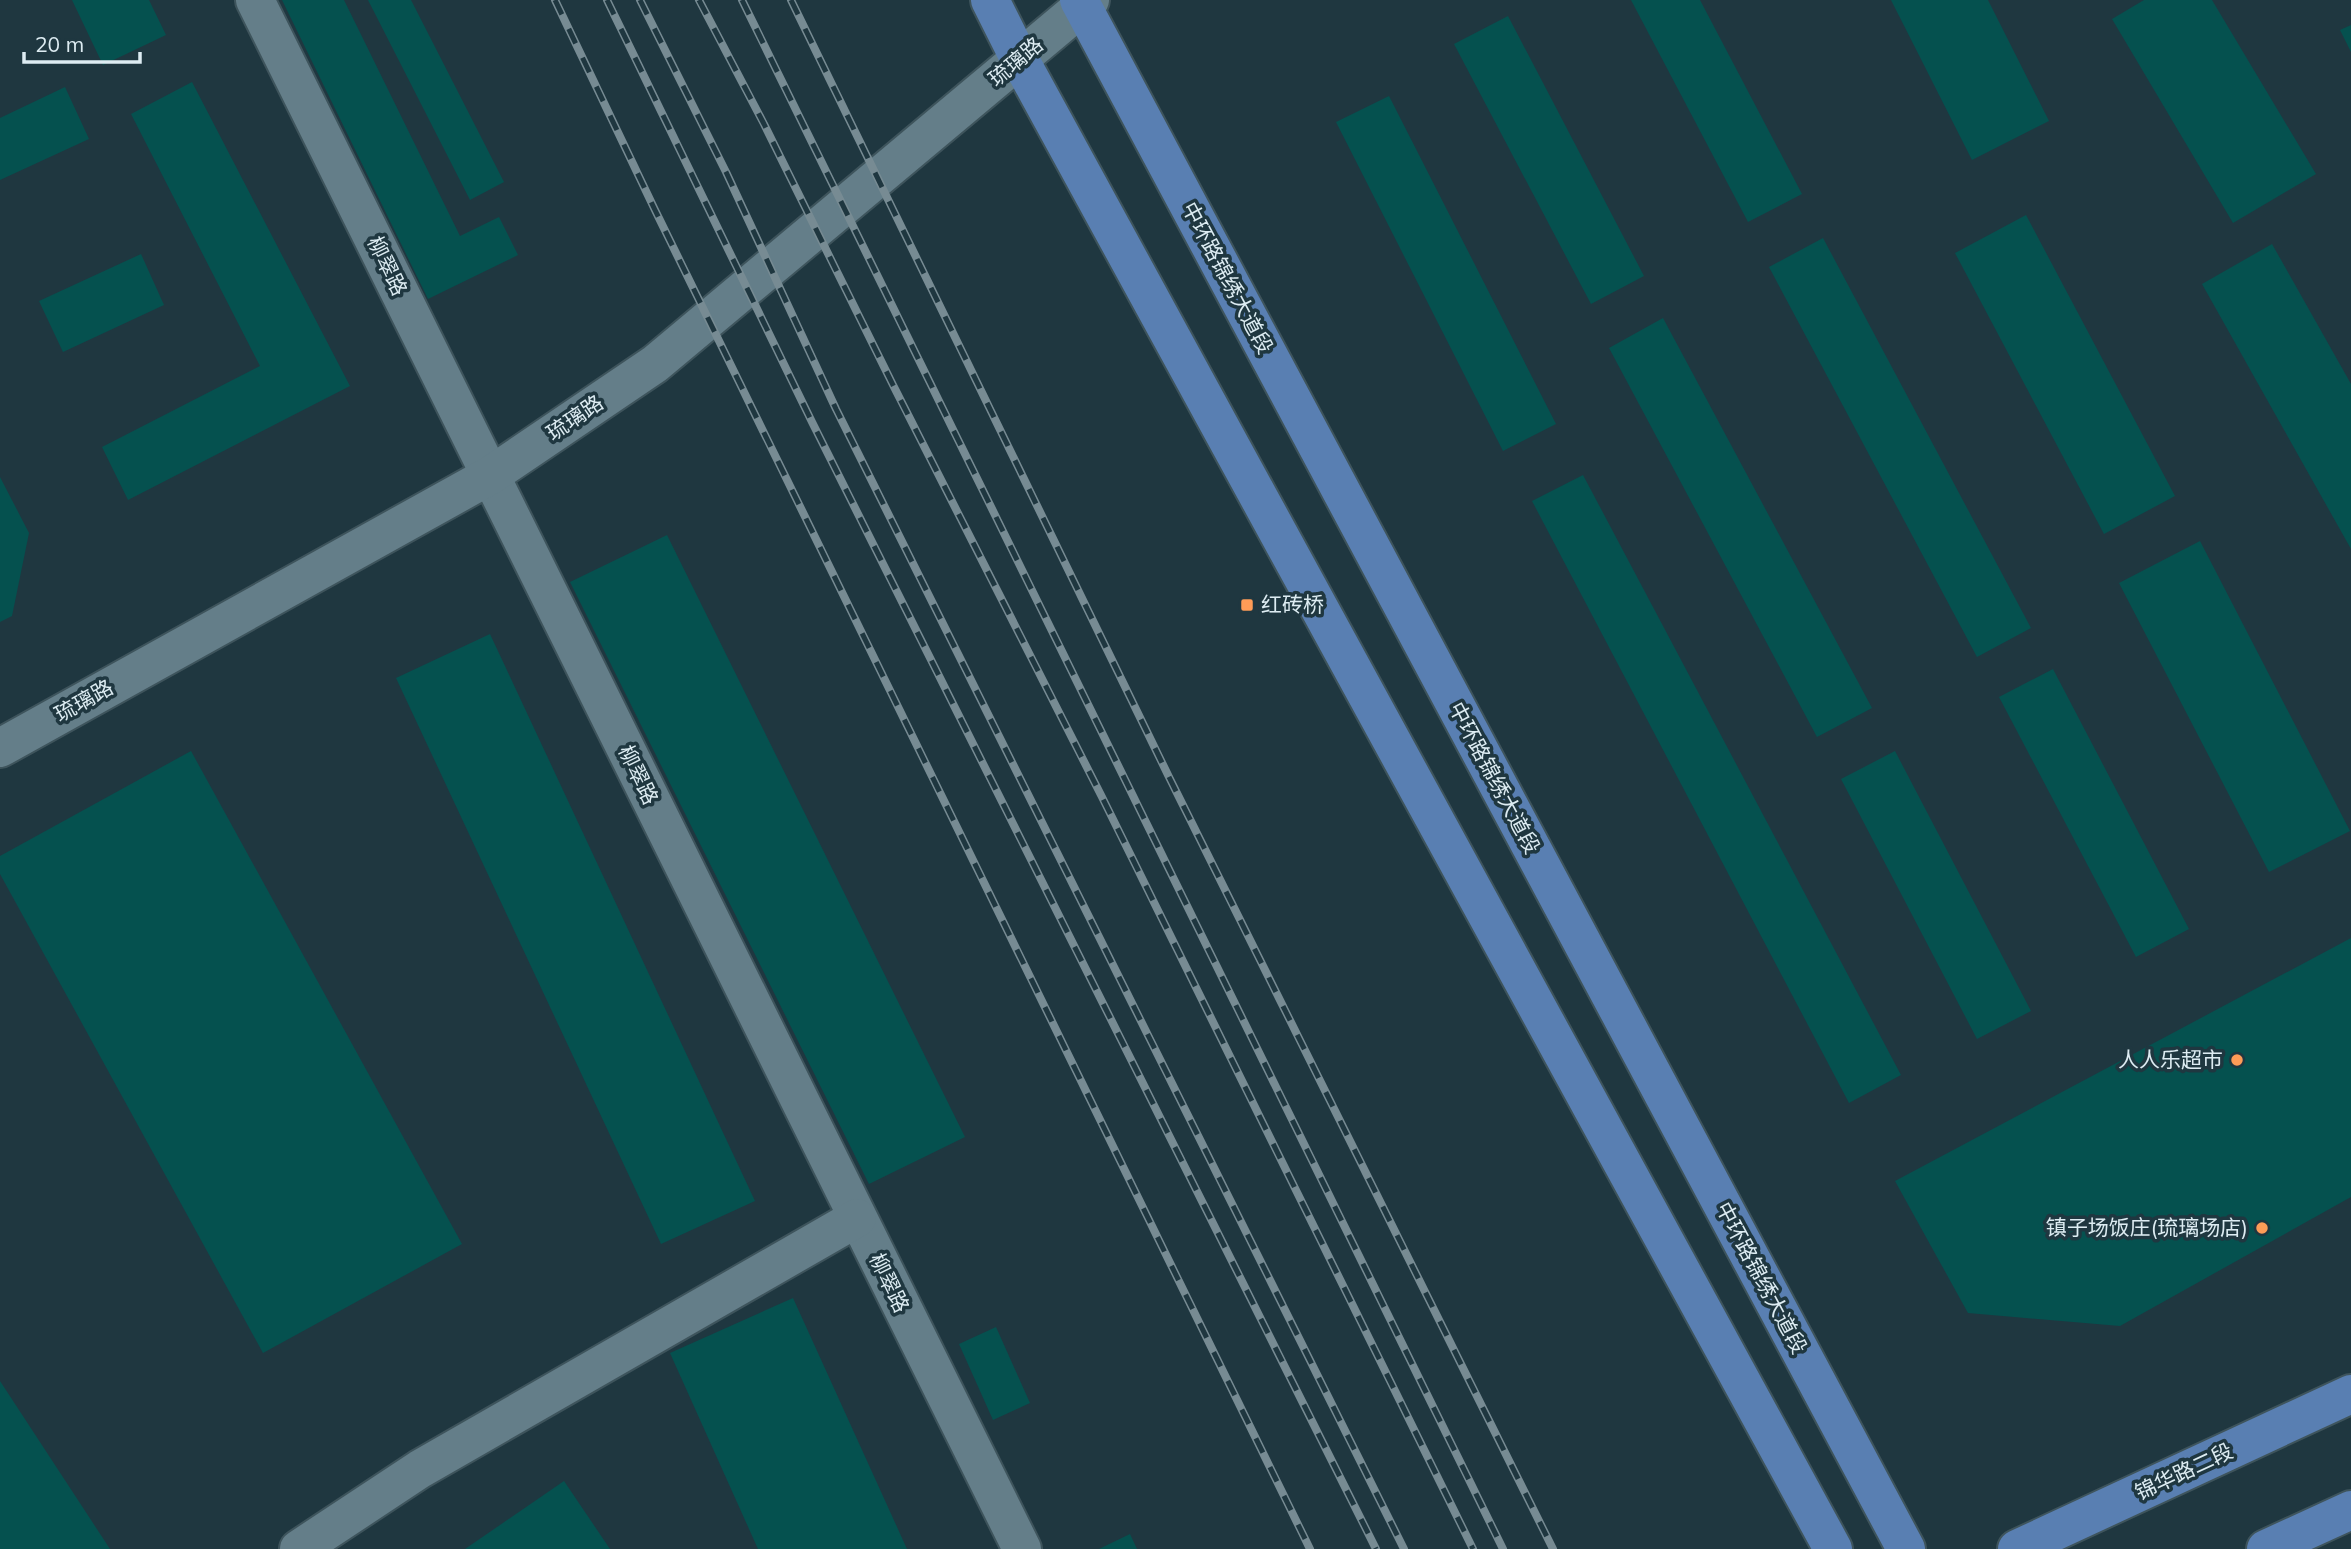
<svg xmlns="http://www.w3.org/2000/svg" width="2351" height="1549" viewBox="0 0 2351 1549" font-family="Mulish,'Noto Sans SC',sans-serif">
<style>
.building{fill:#05514f}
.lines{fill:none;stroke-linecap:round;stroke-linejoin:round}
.minor-casing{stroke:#3e545c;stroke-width:42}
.major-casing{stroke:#3e545c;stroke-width:42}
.minor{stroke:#647e89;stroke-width:38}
.major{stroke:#597fb2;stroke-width:38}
.rail-casing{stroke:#778b93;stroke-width:8}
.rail{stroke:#1f3740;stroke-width:5;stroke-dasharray:16;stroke-linecap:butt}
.poi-dot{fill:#fe9c57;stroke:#1f3740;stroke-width:2.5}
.labels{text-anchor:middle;stroke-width:7;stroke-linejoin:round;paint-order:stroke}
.street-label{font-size:21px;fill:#ddecf2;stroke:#1f3740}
.poi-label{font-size:21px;fill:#ddecf2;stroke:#1f3740;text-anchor:end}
</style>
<rect width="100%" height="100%" fill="#1f3740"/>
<g class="building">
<path d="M 72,0 L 149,0 L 166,35 L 103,65 Z"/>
<path d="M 282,0 L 344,0 L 460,236 L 499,217 L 518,255 L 428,299 Z"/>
<path d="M 368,0 L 411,0 L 504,182 L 470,200 Z"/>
<path d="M 1631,0 L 1700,0 L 1802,194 L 1748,222 Z"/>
<path d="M 1891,0 L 1988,0 L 2049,121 L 1972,160 Z"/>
<path d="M 2144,0 L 2212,0 L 2316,174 L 2233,223 L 2112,19 Z"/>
<path d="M 1508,16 L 1644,276 L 1591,304 L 1454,44 Z"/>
<path d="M 2351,25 L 2351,52 L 2340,30 Z"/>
<path d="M 192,82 L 350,386 L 128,500 L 102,447 L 260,366 L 131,114 Z"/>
<path d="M 65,87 L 89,139 L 0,180 L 0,118 Z"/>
<path d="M 1389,96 L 1556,424 L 1503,451 L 1336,122 Z"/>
<path d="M 2026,215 L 2175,496 L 2104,534 L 1955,253 Z"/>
<path d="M 1823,238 L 2031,628 L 1977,657 L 1769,267 Z"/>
<path d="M 2272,244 L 2351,384 L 2351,549 L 2202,284 Z"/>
<path d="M 141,254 L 164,305 L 63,352 L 39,301 Z"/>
<path d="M 1663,318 L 1872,708 L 1817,737 L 1609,348 Z"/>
<path d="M 1583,475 L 1901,1075 L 1849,1103 L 1532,501 Z"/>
<path d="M 0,477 L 29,533 L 12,616 L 0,622 Z"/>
<path d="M 667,535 L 965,1137 L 869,1184 L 570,582 Z"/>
<path d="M 2200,541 L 2350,831 L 2269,872 L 2119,583 Z"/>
<path d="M 490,634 L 755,1201 L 661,1244 L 396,678 Z"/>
<path d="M 2053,669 L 2189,929 L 2136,957 L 1999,697 Z"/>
<path d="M 191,751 L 462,1244 L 263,1353 L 0,874 L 0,856 Z"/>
<path d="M 1895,751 L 2031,1011 L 1977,1039 L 1841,779 Z"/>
<path d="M 2351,938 L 2351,1197 L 2120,1326 L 1968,1313 L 1895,1181 Z"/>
<path d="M 793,1298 L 907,1549 L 758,1549 L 670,1353 Z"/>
<path d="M 996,1327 L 1030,1403 L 993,1420 L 959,1344 Z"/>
<path d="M 0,1381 L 110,1549 L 0,1549 Z"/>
<path d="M 564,1481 L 610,1549 L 465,1549 Z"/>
<path d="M 1130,1534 L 1137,1549 L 1099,1549 Z"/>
</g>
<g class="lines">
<g class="minor-casing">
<g id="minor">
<path d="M 255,0 L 1022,1549"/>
<path d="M 0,748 L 491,475 L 655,364 L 1090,0"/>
<path d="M 299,1549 L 420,1469 L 857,1218"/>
</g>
</g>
<g class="major-casing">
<g id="major">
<path d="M 990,0 L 1020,60 L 1833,1549"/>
<path d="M 1079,0 L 1906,1549"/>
<path d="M 2017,1549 L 2351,1394"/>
<path d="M 2266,1549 L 2351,1510"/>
</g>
</g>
<use href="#minor" class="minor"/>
<use href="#major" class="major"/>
<g class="rail-casing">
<g id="rail">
<path d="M 555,0 L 655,210 L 1310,1549"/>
<path d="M 607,0 L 812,422 L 1376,1549"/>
<path d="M 640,0 L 726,172 L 836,409 L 1404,1549"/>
<path d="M 699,0 L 764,124 L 893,385 L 1102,797 L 1473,1549"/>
<path d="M 742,0 L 1503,1549"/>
<path d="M 791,0 L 1169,777 L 1553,1549"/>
</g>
</g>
<use href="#rail" class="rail"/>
</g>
<g class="poi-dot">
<rect x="1240" y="598" width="14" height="14" rx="3.5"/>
<circle cx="2237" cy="1060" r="7"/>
<circle cx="2262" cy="1228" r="7"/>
</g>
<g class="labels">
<g class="street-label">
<text transform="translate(1016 62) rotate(-40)" y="7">琉璃路</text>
<text transform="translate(387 266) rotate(64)" y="7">柳翠路</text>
<text transform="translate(1227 278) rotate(62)" y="7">中环路锦绣大道段</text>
<text transform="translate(575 418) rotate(-34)" y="7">琉璃路</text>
<text transform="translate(84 701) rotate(-29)" y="7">琉璃路</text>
<text transform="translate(638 775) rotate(64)" y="7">柳翠路</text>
<text transform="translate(1494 778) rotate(62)" y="7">中环路锦绣大道段</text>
<text transform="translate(1761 1278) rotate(62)" y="7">中环路锦绣大道段</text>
<text transform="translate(889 1283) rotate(64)" y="7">柳翠路</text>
<text transform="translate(2184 1472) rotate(-25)" y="7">锦华路二段</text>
</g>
<g class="poi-label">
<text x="1261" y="612" text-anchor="start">红砖桥</text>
<text x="2223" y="1067">人人乐超市</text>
<text x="2248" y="1235">镇子场饭庄(琉璃场店)</text>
</g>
</g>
<path d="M24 52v10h116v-10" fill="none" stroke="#ddecf2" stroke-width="3.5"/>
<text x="35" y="52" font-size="21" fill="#ddecf2" stroke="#1f3740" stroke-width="5" paint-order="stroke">20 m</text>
</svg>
